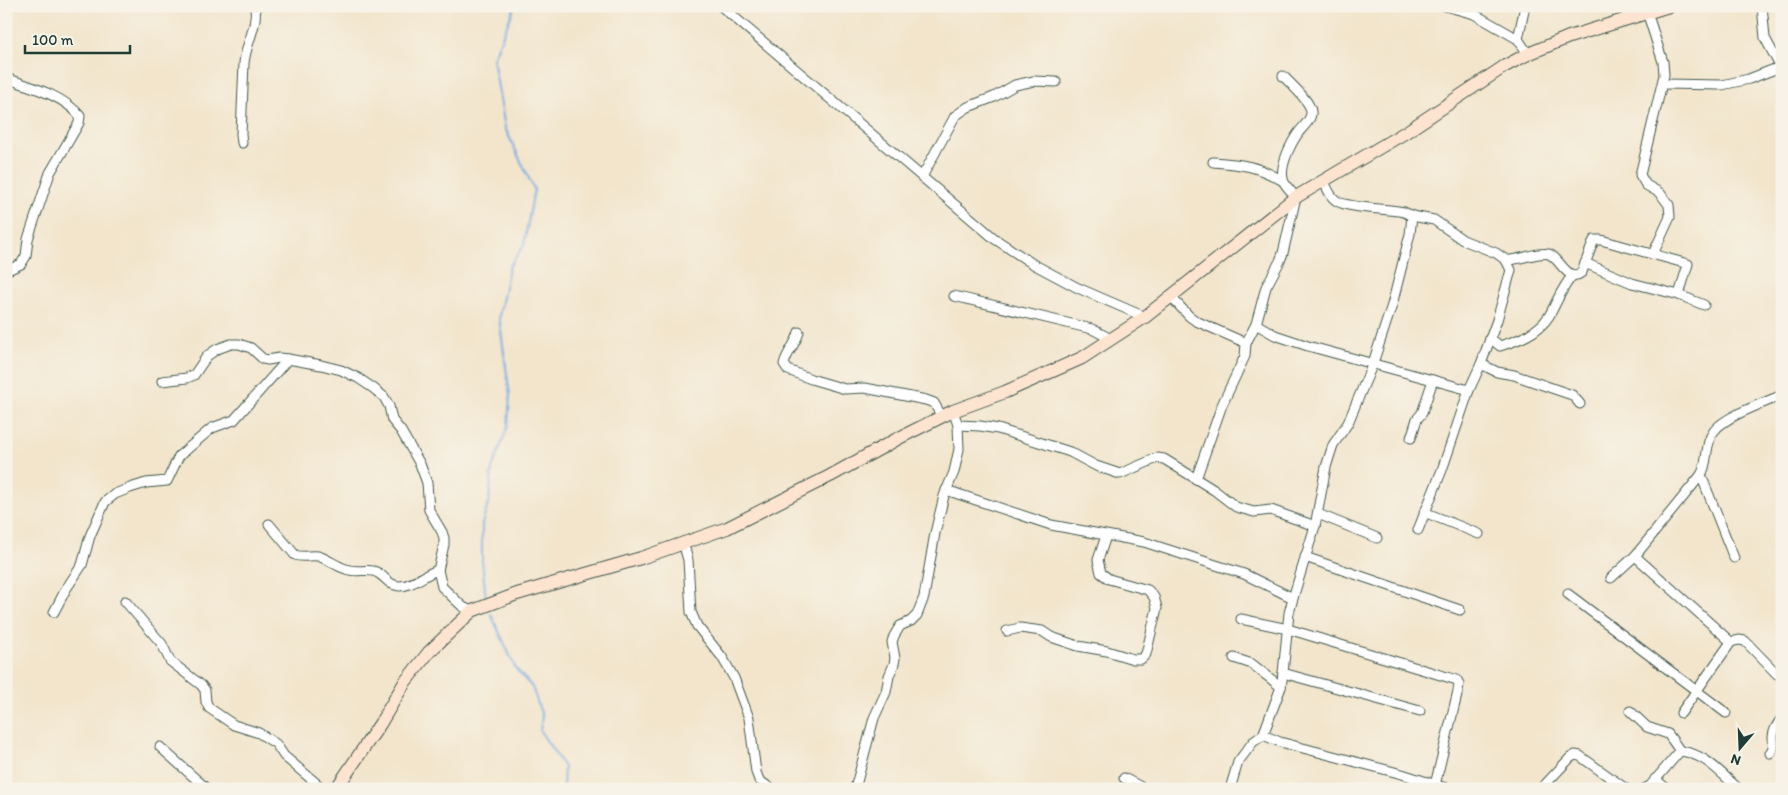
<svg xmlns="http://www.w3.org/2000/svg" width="1788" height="795" viewBox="0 0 1788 795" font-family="Itim,sans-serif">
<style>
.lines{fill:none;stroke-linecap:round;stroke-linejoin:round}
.stream{stroke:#72a9e0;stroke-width:2}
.street-casing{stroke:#3f564b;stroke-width:11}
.secondary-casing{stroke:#3f564b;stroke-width:14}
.street{stroke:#fff;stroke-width:9}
.secondary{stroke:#fde4d0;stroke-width:12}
</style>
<rect width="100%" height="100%" fill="#f7f3e8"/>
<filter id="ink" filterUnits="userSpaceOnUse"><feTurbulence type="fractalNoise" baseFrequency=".02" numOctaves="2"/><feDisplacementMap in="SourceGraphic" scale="10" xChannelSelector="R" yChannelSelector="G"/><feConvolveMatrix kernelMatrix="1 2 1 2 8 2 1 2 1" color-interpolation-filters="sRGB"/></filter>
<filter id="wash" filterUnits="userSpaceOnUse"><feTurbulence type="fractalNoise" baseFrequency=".0096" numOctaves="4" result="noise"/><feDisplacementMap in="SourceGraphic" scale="20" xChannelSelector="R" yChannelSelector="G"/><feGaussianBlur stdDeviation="1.12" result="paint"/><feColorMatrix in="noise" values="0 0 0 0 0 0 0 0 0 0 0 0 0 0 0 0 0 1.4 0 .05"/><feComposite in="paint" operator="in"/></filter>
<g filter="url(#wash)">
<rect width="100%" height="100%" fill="#f2e5cc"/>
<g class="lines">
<g class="stream">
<path d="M 486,600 L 482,561 L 482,524 L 489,501 L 492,469 L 508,426 L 510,396 L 499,317 L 509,267 L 524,245 L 534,189 L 505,128 L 493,59 L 515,6"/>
<path d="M 491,614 L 516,669 L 532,687 L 542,716 L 540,731 L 564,767 L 563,789"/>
</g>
</g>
</g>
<g filter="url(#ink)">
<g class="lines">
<g class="street-casing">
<g id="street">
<path d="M 721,6 L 995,239 L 1033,264 L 1078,288 L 1145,317"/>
<path d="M 1445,6 L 1474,14 L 1518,39 L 1528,54"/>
<path d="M 1624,6 L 1628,18"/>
<path d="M 1762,6 L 1765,38 L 1782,70"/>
<path d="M 1647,12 L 1663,62 L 1664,75 L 1640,175 L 1646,185 L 1660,193 L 1669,205 L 1670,217 L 1653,254"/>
<path d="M 1518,39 L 1525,6"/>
<path d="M 6,78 C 31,87 63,95 80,116 L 79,123 L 50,173 L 28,239 L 26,256 L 21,264 L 10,269"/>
<path d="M 1663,84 L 1722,85 L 1749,79 L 1780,67"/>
<path d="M 242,143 L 241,134 L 244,63 C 246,43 258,26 255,6"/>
<path d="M 1213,162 C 1242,164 1258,166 1283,181"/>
<path d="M 922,177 L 955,116 L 968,107 L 994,97 L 1015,85 L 1034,81 L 1056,82"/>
<path d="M 1506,260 C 1519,261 1537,251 1549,254 C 1560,258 1568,284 1582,272 L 1594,240 L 1601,240 L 1688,264 L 1679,295"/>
<path d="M 1585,263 L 1632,283 L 1679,295 L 1704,305"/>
<path d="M 954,296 L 1092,329 L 1111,339"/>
<path d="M 1170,296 L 1189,316 L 1196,321 L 1246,343 L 1245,356 L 1222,405 L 1196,479"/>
<path d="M 1256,324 L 1275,335 L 1308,346 L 1469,390 L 1481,364 L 1497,320 L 1511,270 L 1506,260 L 1496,253 L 1463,240 L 1434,220 L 1412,216"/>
<path d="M 799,332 C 796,344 787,352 784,364 L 788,370 L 811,379 L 845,389 L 865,388 L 926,400 L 934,403 L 942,417"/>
<path d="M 1490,338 L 1500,346 C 1519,340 1538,333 1549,316 C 1557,302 1562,287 1573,275"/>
<path d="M 1246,343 L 1256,324 L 1266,287 L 1280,261 L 1283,253 L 1296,197 C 1292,192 1287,188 1284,182 C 1278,168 1291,143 1299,132 C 1303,127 1312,119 1311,112 C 1311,102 1291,84 1283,76"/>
<path d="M 1481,364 L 1497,372 L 1514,375 L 1572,395 L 1580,404"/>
<path d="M 162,381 L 187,378 L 194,375 L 207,356 L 217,349 L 231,344 L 239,344 L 251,348 L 263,359 L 268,360 L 279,358 L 288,359 L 321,365 L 341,370 L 358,378 L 373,388 L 384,397 L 389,406 L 392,420 L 401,431 L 420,464 L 427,483 L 429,510 L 442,532 L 444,538 L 444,545 L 438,570 L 442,587 L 463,607 L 472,611"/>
<path d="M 958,425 L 980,426 L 998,429 L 1070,452 L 1096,466 L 1120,474 L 1157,458 L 1164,459 L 1214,490 L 1236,507 L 1254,512 L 1271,510 L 1315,526"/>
<path d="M 1411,438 L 1417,419 L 1422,413 L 1433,380"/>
<path d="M 1701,475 L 1734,558"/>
<path d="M 946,490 L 1051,525 L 1144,542 L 1244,574 L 1293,598 L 1289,613 L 1283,673 L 1281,687 L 1263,735 L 1253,742 L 1238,762 L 1230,789"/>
<path d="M 1424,512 L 1479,534"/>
<path d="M 1318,514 L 1377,538"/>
<path d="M 269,524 L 295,555 C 302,558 310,555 318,556 C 328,559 336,566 346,569 C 356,573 364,569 373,571 C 384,573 386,585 399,586 C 414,586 424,574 438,570"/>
<path d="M 1418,530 L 1442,470 L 1469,390"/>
<path d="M 683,542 L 688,560 L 691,612 L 697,626 L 722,657 L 734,678 L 749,718 L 756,772 L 759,780 L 771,789"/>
<path d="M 1635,556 L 1731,642"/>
<path d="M 1305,557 L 1460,610"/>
<path d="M 1611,578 L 1635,556 L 1701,475 C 1709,462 1704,444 1714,431 C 1725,416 1764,403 1782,395"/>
<path d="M 1568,594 L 1726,713"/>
<path d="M 1293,598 L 1315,526 L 1326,467 L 1333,445 L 1348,423 L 1373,363 L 1392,305 L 1410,234 L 1412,216 L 1404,212 C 1389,209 1347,208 1337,201 C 1330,197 1327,188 1324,181"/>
<path d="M 125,601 L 162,644 L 170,661 L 201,685 L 205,690 L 206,702 L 209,708 L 234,725 L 259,733 L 276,744 L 284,756 L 323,789"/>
<path d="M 54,612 L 66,589 L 82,565 L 90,536 L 105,502 L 115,494 L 130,488 L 146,483 L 167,481 L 179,456 L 212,428 L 234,420 L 288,359"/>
<path d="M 1241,619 L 1288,629 L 1457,680 L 1459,684 L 1458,691 L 1435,785"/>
<path d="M 1007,631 L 1020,628 L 1042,631 L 1051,637 L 1078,646 L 1107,651 L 1133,659 L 1141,659 L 1146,654 L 1157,608 L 1154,597 L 1148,590 L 1109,579 L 1101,573 L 1098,560 L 1106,536"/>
<path d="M 1234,658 L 1252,664 L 1281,687"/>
<path d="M 1283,673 L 1420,711"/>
<path d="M 1630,711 L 1647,727 L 1668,734 L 1680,751"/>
<path d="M 1681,713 L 1731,642 L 1739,640 L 1745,641 L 1777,674 L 1782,676"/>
<path d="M 1263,735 L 1280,742 L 1402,774 L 1449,789"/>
<path d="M 160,747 L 207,789"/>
<path d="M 1770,753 C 1775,746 1773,744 1773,737 C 1773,730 1778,723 1782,718"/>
<path d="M 1124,778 L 1145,789"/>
<path d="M 1655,779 L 1667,789"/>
<path d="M 855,789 L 874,718 L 886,692 L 889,676 L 894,664 L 895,658 L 892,642 L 894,636 L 900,626 L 911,621 L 917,615 L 924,597 L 935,533 L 944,496 L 954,472 L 959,449 L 958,425 L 953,411"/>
<path d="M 1541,789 L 1570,758 L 1575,755 L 1580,756 L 1626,789"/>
<path d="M 1644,789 L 1650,786 L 1680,751 C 1706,754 1720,773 1739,789"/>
</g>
</g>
<g class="secondary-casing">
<path id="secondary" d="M 336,789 L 380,724 L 405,682 L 429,652 L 472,611 L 517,594 L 641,558 L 727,528 L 830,476 L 899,438 L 953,411 L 1005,392 L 1082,358 L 1145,317 L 1296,197 L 1406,132 L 1505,66 L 1528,54 L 1569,37 L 1669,6"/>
</g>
<use href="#street" class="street"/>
<use href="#secondary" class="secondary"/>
</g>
</g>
<rect width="1788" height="795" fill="none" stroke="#f7f3e8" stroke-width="25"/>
<g transform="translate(1740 748) rotate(199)" stroke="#f7f3e8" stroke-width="4" paint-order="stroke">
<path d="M0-4L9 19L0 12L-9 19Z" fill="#1f3d34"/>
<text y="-8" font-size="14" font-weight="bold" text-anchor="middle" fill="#1f3d34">N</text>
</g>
<path d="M25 45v8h105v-8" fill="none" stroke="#1f3d34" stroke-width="2.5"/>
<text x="32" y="45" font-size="15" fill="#1f3d34" stroke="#f7f3e8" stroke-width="4" paint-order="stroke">100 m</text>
</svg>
